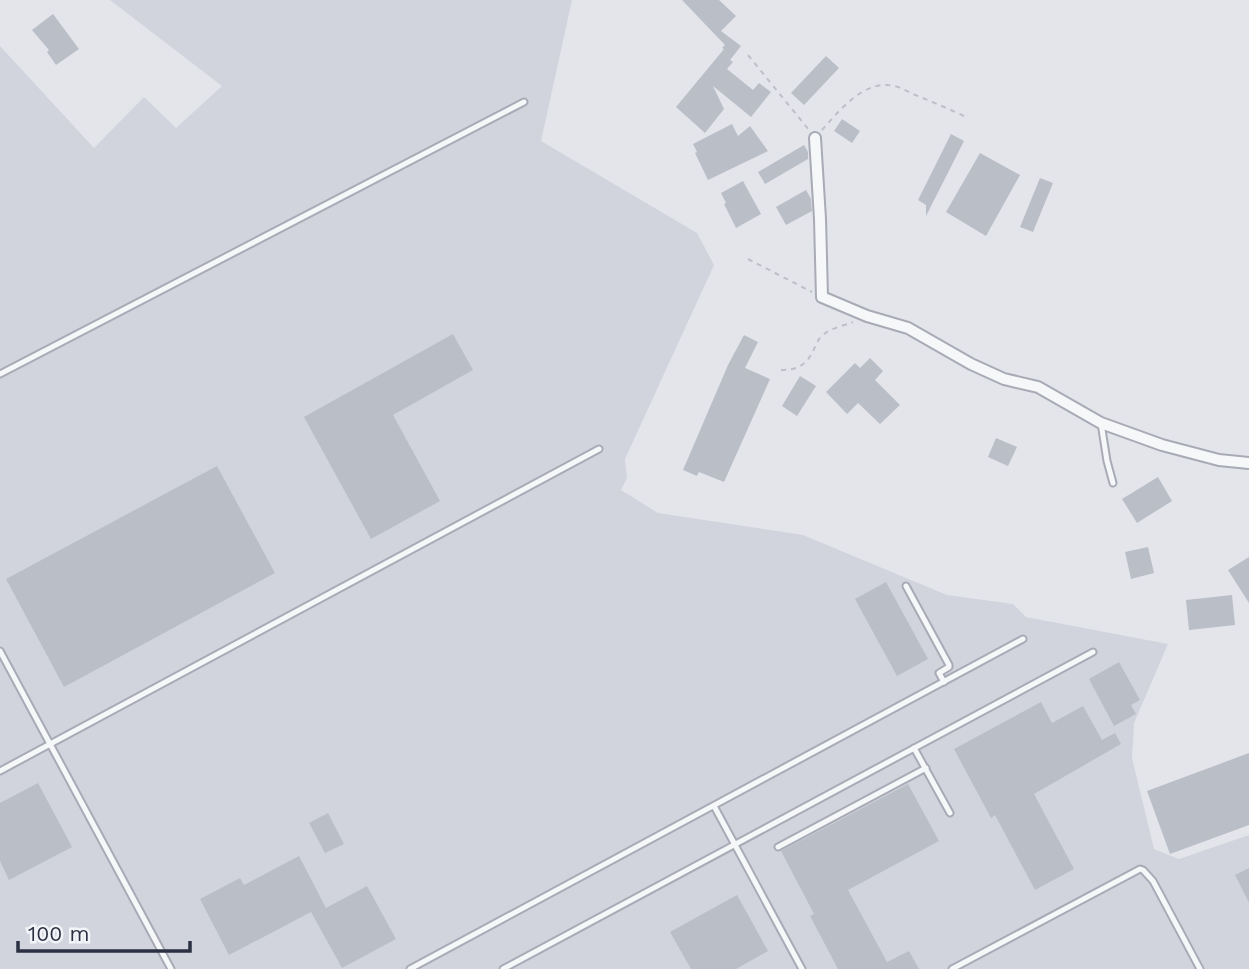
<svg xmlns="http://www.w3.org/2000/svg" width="1249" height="969" viewBox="0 0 1249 969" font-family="'Work Sans',sans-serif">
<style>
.built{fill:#d1d4dd}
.building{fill:#babec7}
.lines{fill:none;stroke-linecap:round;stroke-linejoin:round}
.lane-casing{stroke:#a8abb5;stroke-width:9}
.street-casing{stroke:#a8abb5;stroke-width:14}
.path{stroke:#bdc0c6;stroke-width:2;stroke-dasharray:5 5;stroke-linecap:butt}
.lane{stroke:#f6f7f9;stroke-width:5}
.street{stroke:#f6f7f9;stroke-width:10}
</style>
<rect width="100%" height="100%" fill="#e3e5eb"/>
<path class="built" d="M 110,0 L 572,0 L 541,141 L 697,233 L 714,265 L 625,459 L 627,478 L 621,490 L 658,513 L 803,535 L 947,595 L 1013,604 L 1026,617 L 1168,644 L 1134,723 L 1132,758 L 1154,849 L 1179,859 L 1249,835 L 1249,969 L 0,969 L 0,46 L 94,148 L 144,97 L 176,128 L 222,86 Z"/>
<g class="building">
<path d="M 682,0 L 719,0 L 736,16 L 721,31 L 741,46 L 730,60 L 733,62 L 727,69 L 753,90 L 759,83 L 771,92 L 751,117 L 713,86 L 724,109 L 705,133 L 676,107 L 724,49 L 722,48 L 725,45 Z"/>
<path d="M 53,14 L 79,49 L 56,65 L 47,52 L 49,50 L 32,30 Z"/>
<path d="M 826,56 L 839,68 L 804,105 L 791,93 Z"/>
<path d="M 842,119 L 860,131 L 852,143 L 834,131 Z"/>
<path d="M 732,124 L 738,136 L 750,126 L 768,151 L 708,180 L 695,153 L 697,152 L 693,144 Z"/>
<path d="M 951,134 L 964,141 L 926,216 L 926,205 L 918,200 Z"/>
<path d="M 804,145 L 808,152 L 808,159 L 765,184 L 758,172 Z"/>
<path d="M 980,153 L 1020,175 L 986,236 L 946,212 Z"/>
<path d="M 1040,178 L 1053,183 L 1033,232 L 1020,227 Z"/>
<path d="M 743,181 L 761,214 L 736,228 L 724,204 L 726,203 L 721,193 Z"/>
<path d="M 806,190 L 811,199 L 812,211 L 786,225 L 776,207 Z"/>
<path d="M 453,334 L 473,370 L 393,415 L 440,501 L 371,539 L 304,417 Z"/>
<path d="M 744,335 L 758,342 L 745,368 L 770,379 L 724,482 L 699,472 L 697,476 L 683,470 L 728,365 Z"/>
<path d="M 870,358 L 883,371 L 875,380 L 900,405 L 880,424 L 858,403 L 847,414 L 826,392 L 855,363 L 860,368 Z"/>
<path d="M 800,376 L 816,386 L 797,416 L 782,406 Z"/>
<path d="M 996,438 L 1017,447 L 1008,466 L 988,457 Z"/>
<path d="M 217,466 L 275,573 L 64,687 L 6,579 Z"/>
<path d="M 1158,477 L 1172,501 L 1137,523 L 1122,499 Z"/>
<path d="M 1148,547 L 1154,573 L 1131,579 L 1125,552 Z"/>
<path d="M 1249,557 L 1249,603 L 1228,570 Z"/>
<path d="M 886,582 L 928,659 L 897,676 L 855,599 Z"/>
<path d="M 1232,595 L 1235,625 L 1189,630 L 1186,600 Z"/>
<path d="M 1119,662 L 1140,700 L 1131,705 L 1136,714 L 1114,726 L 1089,679 Z"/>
<path d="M 1041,702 L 1052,723 L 1083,706 L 1102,740 L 1115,733 L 1121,744 L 1034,794 L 1074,869 L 1035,890 L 995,815 L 991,818 L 954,749 Z"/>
<path d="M 1249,753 L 1249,825 L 1170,854 L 1147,791 Z"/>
<path d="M 38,783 L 72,847 L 9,880 L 0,861 L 0,803 Z"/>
<path d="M 908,784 L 939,841 L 848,890 L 887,962 L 909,951 L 919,969 L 838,969 L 810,916 L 814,914 L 781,851 Z"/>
<path d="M 328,813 L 344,844 L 325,853 L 309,823 Z"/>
<path d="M 299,856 L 326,908 L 367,886 L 396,939 L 342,968 L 311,912 L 229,955 L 200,899 L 240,878 L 244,885 Z"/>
<path d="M 1249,868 L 1249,903 L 1235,875 Z"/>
<path d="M 737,895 L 768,951 L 736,969 L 691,969 L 670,932 Z"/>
</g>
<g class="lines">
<g class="lane-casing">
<g id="lane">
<path d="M 0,374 L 524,102"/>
<path d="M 1101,423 L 1107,461 L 1113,483"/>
<path d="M 906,586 L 949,665 L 949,667 L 939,673 L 944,682"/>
<path d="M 0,651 L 171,969"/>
<path d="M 914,748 L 950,813"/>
<path d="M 0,771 L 599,449"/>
<path d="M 714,806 L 802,969"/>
<path d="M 778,847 L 926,768"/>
<path d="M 410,969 L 1023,639"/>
<path d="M 503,969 L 1093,652"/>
<path d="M 952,969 L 1140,869 L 1143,870 L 1153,881 L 1200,969"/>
</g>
</g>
<g class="street-casing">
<path id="street" d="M 815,138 L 820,219 L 822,297 L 867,316 L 908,328 L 971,364 L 1004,379 L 1038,387 L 1101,423 L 1162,445 L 1219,460 L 1249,463"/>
</g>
<g class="path">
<path d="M 748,55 L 809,130"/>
<path d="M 822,130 C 837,113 861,83 888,85 C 896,85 905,90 913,94 C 930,101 947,108 964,116"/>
<path d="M 748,259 L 812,292"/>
<path d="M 781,370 C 796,370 806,366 813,351 C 816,346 817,340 822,336 C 830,328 843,326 853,322"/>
</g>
<use href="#lane" class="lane"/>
<use href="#street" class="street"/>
</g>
<path d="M18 941v10h172v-10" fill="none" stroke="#2b3142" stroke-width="3.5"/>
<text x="28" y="941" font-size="21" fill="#2b3142" stroke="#f3f4f8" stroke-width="5" paint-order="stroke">100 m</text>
</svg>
